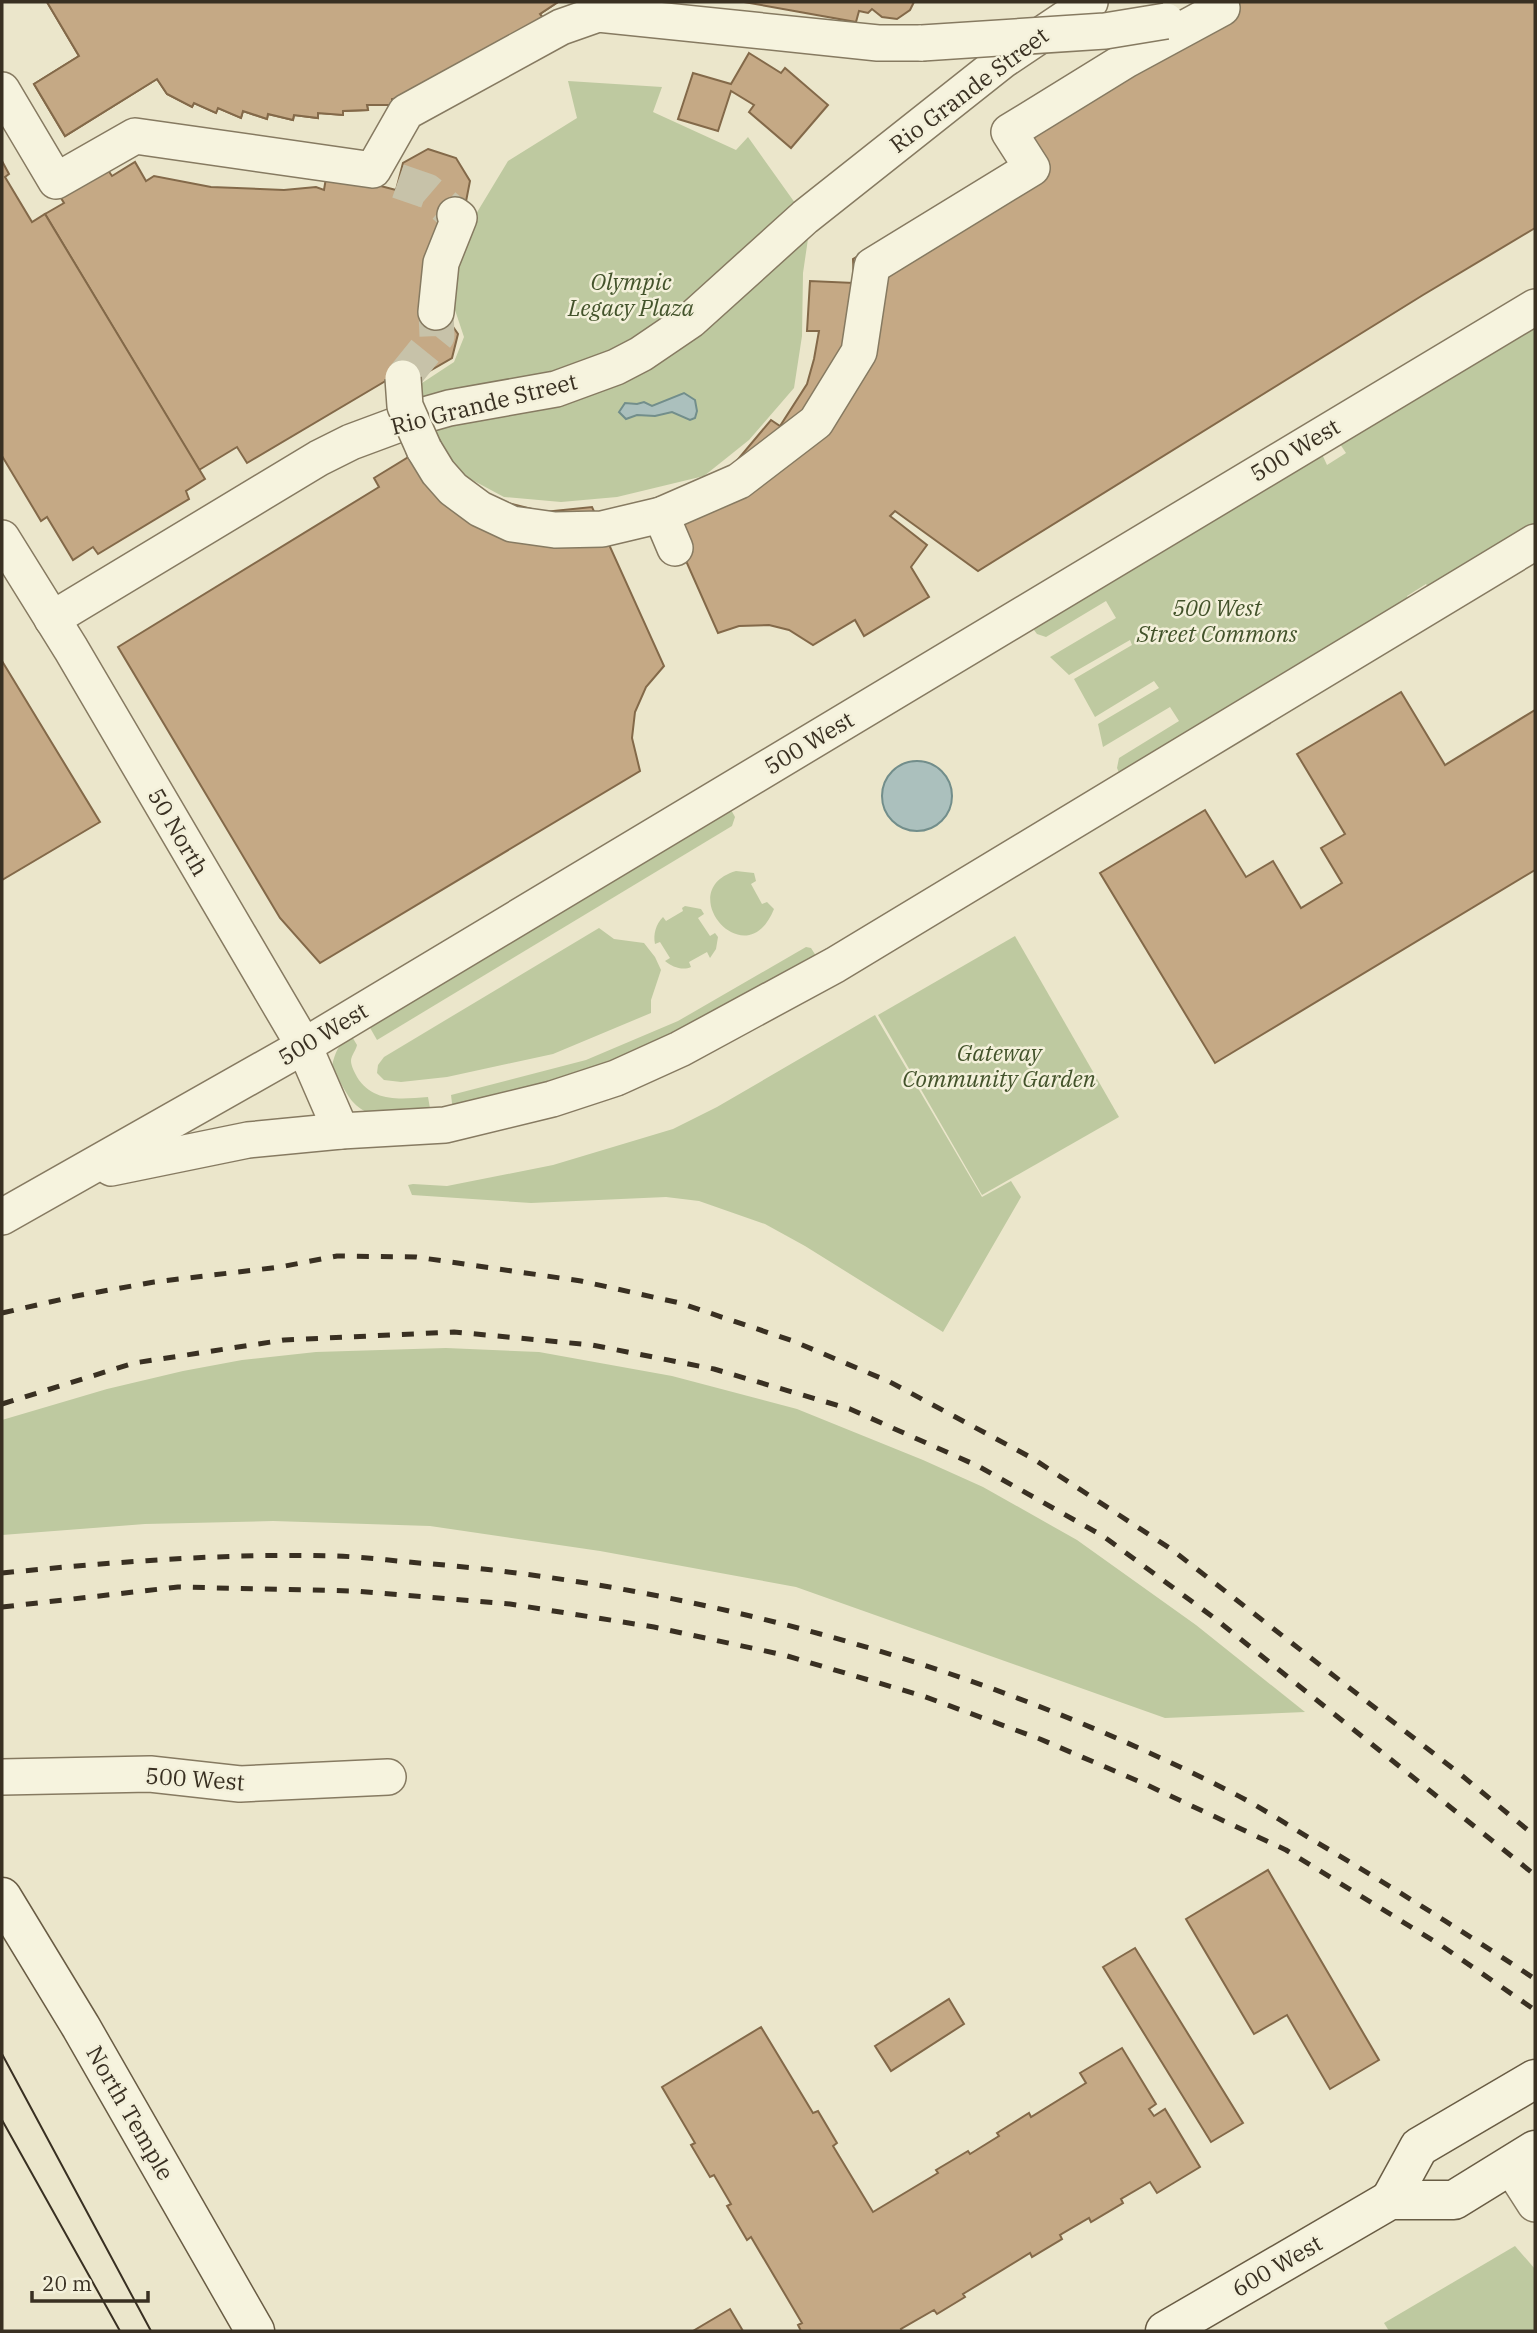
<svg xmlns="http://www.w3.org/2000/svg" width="1537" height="2333" viewBox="0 0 1537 2333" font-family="'IBM Plex Serif',serif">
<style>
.green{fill:#bec9a0}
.water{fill:#abc0bd;stroke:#728e8b;stroke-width:2}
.building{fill:#c5a985;stroke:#836949;stroke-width:2}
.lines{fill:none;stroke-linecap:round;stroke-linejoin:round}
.street-tunnel{stroke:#c7c2a9;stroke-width:35;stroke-dasharray:35 18;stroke-linecap:butt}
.street-casing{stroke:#867a61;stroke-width:38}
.secondary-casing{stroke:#695c44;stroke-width:41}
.street{stroke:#f6f3de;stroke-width:35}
.secondary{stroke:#f6f3de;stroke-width:38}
.tram{stroke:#393022;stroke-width:2}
.rail{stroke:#393022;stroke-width:5;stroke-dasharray:12 12;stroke-linecap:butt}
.street-bridge-casing{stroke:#867a61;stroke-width:38;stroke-linecap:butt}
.street-bridge{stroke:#f6f3de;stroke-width:35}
.labels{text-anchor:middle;stroke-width:5;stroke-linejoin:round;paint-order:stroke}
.street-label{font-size:23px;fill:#393022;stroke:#f3f0da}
.park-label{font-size:23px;font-style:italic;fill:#43532b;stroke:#f3f0da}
</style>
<rect width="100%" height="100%" fill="#ebe6cb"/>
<g class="green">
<path d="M 568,81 L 662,87 L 653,112 L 736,150 L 748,137 L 805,217 L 809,232 L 803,273 L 802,336 L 794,388 L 749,440 L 704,476 L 617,497 L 561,502 L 504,497 L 461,474 L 421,416 L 419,385 L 454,362 L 464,337 L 451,298 L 463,252 L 476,214 L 508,161 L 577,118 Z"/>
<path d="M 1535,323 L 1535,528 L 1431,591 L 1426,584 L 1407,596 L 1411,603 L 1121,777 L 1117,768 L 1119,758 L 1179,721 L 1170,707 L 1103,747 L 1098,724 L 1159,688 L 1154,681 L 1095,717 L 1074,679 L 1132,645 L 1130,640 L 1069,675 L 1050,657 L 1116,618 L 1106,601 L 1046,637 L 1037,634 L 1031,626 L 1321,452 L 1327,465 L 1346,453 L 1338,441 Z"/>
<path d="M 730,808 L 735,817 L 732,826 L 377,1040 L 369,1026 Z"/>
<path d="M 736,871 L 754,873 L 756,881 L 751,884 L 762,904 L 767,902 L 774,909 C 746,979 671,890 736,871 Z"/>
<path d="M 685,906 L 701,909 L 704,914 L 698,918 L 710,936 L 715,933 L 718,937 L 716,949 L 710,958 L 707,952 L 689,962 L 691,967 C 683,971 672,967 665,961 L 670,958 L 660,942 L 655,944 C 653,934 656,924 663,917 L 666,921 L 683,911 L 682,908 Z"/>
<path d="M 599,928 L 614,939 L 644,943 L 655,957 L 661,970 L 651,1000 L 651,1013 L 553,1054 L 447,1077 L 401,1082 L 384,1080 L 377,1073 L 378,1065 L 384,1057 Z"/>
<path d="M 1015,936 L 1119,1117 L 982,1195 L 878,1015 Z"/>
<path d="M 806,947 L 811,948 L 818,959 L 638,1059 L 453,1111 L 451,1095 L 586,1060 L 678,1021 Z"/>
<path d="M 875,1015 L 982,1197 L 1011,1181 L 1021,1197 L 943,1332 L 805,1246 L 765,1224 L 699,1201 L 666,1197 L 531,1203 L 412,1195 L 408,1185 L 413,1184 L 447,1186 L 553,1165 L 673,1129 L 717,1107 Z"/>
<path d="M 351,1035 L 357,1045 C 356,1050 351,1056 351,1061 C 351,1066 355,1073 357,1077 C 373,1103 401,1099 428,1097 L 431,1114 C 405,1116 371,1124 352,1101 C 344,1091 338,1077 332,1066 C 335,1052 339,1043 351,1035 Z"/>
<path d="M 446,1348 L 539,1352 L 672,1376 L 797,1409 L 923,1460 L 983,1487 L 1077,1540 L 1196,1625 L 1305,1712 L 1165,1718 L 796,1587 L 600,1551 L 430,1526 L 273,1521 L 145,1524 L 2,1535 L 2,1420 L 107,1389 L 183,1371 L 242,1360 L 316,1352 Z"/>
<path d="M 1515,2246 L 1535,2269 L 1535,2331 L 1389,2331 L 1384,2323 Z"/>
</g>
<g class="water">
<path d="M 684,393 L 695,400 L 697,411 L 695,418 L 690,420 L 672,412 L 655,416 L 637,415 L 626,419 L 619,412 L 625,403 L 637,404 L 644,402 L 652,406 Z"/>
<circle cx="917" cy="796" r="35"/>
</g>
<g class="building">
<path d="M 47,2 L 558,2 L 540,14 L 543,18 L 414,96 L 392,99 L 392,105 L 367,105 L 368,110 L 343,111 L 343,115 L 318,113 L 318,118 L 294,115 L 293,120 L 268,114 L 267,119 L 243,111 L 241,118 L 218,108 L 216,113 L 194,103 L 192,107 L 167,94 L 157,79 L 65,136 L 34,84 L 79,56 Z"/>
<path d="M 47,2 L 558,2 L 540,14 L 543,18 L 414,96 L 392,99 L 392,105 L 367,105 L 368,110 L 343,111 L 343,115 L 318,113 L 318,118 L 294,115 L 293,120 L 268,114 L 267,119 L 243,111 L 241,118 L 218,108 L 216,113 L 194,103 L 192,107 L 167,94 L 157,79 L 65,136 L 34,84 L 79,56 Z"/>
<path d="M 744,2 L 914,2 L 910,10 L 897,19 L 882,17 L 872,9 L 868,13 L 859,11 L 856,22 Z"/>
<path d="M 1200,2 L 1535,2 L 1535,228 L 1423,295 L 978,571 L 895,511 L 890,516 L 927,545 L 911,567 L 929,597 L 864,636 L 855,620 L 813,645 L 789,630 L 769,625 L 739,626 L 718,633 L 679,545 L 645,504 L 724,476 L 771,420 L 780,426 L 807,384 L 814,359 L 819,331 L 807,331 L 810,281 L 854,283 L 853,259 L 1018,163 L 995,124 Z"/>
<path d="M 749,53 L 781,73 L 785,68 L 828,105 L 791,148 L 749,112 L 754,105 L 731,91 L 718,131 L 678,119 L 693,73 L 731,84 Z"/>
<path d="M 428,149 L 456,158 L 470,181 L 444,314 L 458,334 L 452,358 L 414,380 L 394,376 L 247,463 L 237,447 L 199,470 L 45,214 L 64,203 L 61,198 L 108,170 L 112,176 L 135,162 L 146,181 L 154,176 L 211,187 L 284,190 L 316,187 L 324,190 L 327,172 L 396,190 L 403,163 Z"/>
<path d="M 2,161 L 9,174 L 5,177 L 32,222 L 45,214 L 205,479 L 186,491 L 189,499 L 98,554 L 93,547 L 73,560 L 47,517 L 41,521 L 2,456 Z"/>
<path d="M 420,450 L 496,500 L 544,512 L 592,507 L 664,666 L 646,687 L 635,712 L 632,738 L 640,771 L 320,963 L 280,918 L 118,647 L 379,487 L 374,478 Z"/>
<path d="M 2,661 L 100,822 L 2,880 Z"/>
<path d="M 1401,692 L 1445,765 L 1535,710 L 1535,870 L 1215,1063 L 1100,873 L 1205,810 L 1246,877 L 1273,861 L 1301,908 L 1342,883 L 1321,848 L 1345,834 L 1297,754 Z"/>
<path d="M 1268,1870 L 1379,2060 L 1330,2089 L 1287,2015 L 1254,2034 L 1186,1919 Z"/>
<path d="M 1135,1948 L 1243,2123 L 1211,2142 L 1103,1967 Z"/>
<path d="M 949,1999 L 964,2024 L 891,2071 L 875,2046 Z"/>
<path d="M 761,2027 L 813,2113 L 818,2111 L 837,2143 L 833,2146 L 873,2212 L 938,2173 L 936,2170 L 968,2151 L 970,2154 L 999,2136 L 997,2133 L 1029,2113 L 1031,2117 L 1086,2083 L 1080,2073 L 1122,2048 L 1156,2104 L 1149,2109 L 1154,2116 L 1165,2109 L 1200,2167 L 1157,2193 L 1150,2182 L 1121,2199 L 1123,2203 L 1091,2222 L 1089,2218 L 1060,2235 L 1062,2239 L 1032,2257 L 1030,2253 L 963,2294 L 965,2297 L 937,2314 L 934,2310 L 901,2329 L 902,2331 L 801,2331 L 798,2325 L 802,2323 L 751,2237 L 747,2240 L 727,2206 L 731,2204 L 714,2175 L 710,2177 L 691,2145 L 695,2143 L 662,2087 Z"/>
<path d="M 730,2309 L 743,2331 L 693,2331 Z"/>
</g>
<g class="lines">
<g class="street-tunnel">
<path d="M 398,181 L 427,191 L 455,215"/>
<path d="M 403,378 L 437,336 L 436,312"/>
</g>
<g class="street-casing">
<g id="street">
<path d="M 2,90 L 56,181 L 135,136 L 373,170 L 406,112 L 561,27 L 598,14 L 878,43 L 922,43"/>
<path d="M 436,312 L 441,263 L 459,218 L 455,215"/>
<path d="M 424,449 L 438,472 L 453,489 L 480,509 L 512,524 L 555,530 L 602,529 L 661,515 L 739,481 L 816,422 L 859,352 L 872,266 L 1032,168 L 1009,132 L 1126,60 L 1222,8"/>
<path d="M 661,515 L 675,548"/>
<path d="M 2,538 L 71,649 L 304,1046 L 341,1131"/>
<path d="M 52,619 L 319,458 L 351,442 L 421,416 L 449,408 L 556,389 L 616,367 L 641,354 L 691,320 L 805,217 L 1002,61 L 1090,2"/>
<path d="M 111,1168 L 248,1140 L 341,1131 L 445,1125 L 552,1099 L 616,1078 L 680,1049 L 835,965 L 1535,542"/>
<path d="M 2,1217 L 304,1046 L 1535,307"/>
<path d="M 2,1777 L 150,1774 L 240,1784 L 388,1777"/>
<path d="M 1510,2165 L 1535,2204"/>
</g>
</g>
<g class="secondary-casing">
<g id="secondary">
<path d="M 2,1897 L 81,2027 L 255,2331"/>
<path d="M 1390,2200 L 1419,2147 L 1535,2079"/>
<path d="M 1165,2331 L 1390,2200 L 1454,2200 L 1535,2150"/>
</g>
</g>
<use href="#street" class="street"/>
<use href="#secondary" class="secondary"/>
<g class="tram">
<path d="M 2,2054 L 151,2331"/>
<path d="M 2,2120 L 120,2331"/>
</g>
<g class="rail">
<path d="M 2,1313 L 76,1296 L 154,1282 L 280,1267 L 337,1256 L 416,1257 L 581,1281 L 680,1303 L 793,1341 L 890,1382 L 1032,1458 L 1171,1549 L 1460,1774 L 1535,1836"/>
<path d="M 2,1404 L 134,1363 L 284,1340 L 454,1332 L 592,1345 L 714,1369 L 850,1409 L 978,1466 L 1103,1536 L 1213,1617 L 1535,1875"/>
<path d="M 2,1573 C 113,1562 224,1553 336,1556 C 368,1557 401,1562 433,1564 C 707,1588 984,1667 1229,1791 C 1263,1808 1295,1830 1328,1849 C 1398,1891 1467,1934 1535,1979"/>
<path d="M 2,1607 L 178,1587 L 354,1591 L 510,1604 L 654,1627 L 784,1655 L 923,1696 L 1040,1739 L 1145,1784 L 1286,1850 L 1442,1946 L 1535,2010"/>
</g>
<g class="street-bridge-casing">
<g id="street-bridge">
<path d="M 922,43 L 1105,31 L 1166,21"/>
<path d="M 403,378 L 405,406 L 424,449"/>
</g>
</g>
<use href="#street-bridge" class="street-bridge"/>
</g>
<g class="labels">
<g class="street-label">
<text transform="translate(969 90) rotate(-37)" y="8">Rio Grande Street</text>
<text transform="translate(484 404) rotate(-14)" y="8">Rio Grande Street</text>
<text transform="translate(1295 450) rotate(-31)" y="8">500 West</text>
<text transform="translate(809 743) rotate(-31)" y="8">500 West</text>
<text transform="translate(178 832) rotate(60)" y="8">50 North</text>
<text transform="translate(323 1034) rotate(-31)" y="8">500 West</text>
<text transform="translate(195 1779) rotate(4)" y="8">500 West</text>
<text transform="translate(130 2113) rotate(60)" y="8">North Temple</text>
<text transform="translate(1277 2266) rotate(-30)" y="8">600 West</text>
</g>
<g class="park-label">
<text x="631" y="290">Olympic<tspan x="631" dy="26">Legacy Plaza</tspan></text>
<text x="1217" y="616">500 West<tspan x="1217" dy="26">Street Commons</tspan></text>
<text x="999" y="1061">Gateway<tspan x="999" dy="26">Community Garden</tspan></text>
</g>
</g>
<rect width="1537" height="2333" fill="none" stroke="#393022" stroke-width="7"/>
<path d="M32 2291v10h116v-10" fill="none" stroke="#393022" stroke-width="3.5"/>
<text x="42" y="2291" font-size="21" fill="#393022" stroke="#f3f0da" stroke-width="5" paint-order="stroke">20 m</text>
</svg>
